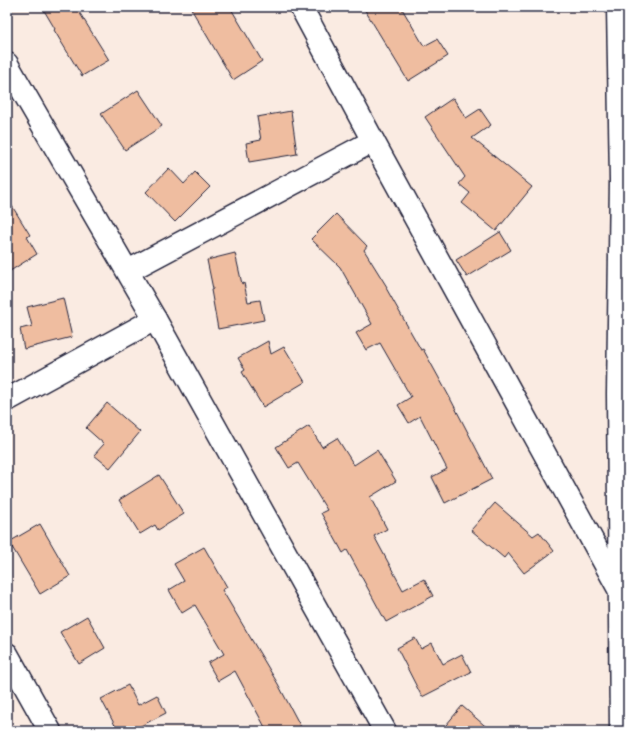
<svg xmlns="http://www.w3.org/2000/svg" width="635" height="738" viewBox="0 0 635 738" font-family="'Patrick Hand',sans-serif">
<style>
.building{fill:#efbda0;stroke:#22223b}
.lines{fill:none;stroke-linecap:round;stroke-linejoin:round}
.minor-casing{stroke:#22223b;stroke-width:25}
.tertiary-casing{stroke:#22223b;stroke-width:25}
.minor{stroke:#fff;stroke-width:22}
.tertiary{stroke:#fff;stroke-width:22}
</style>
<rect width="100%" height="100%" fill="#faebe2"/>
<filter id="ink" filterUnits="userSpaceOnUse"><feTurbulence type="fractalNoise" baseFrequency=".025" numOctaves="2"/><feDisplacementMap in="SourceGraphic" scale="8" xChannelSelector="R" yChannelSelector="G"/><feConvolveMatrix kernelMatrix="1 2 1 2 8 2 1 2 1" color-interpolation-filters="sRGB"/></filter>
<g filter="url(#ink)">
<g class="building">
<path d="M 42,7 L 76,7 L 109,60 L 82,76 L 60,40 L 54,30 L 55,29 Z"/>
<path d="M 190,7 L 230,7 L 262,61 L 233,80 Z"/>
<path d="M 363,7 L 401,7 L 424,46 L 437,39 L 448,56 L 408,81 Z"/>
<path d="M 138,90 L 162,126 L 125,150 L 101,114 Z"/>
<path d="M 453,98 L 466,118 L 480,109 L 491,125 L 472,138 L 532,187 L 496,231 L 462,203 L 470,193 L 459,184 L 465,177 L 425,117 Z"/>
<path d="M 291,111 L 297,154 L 249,162 L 246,143 L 261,140 L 257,117 Z"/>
<path d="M 169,168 L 184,184 L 195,172 L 210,187 L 175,222 L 146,192 Z"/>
<path d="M 7,198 L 30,235 L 27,237 L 37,254 L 7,273 Z"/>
<path d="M 336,214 L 367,246 L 364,250 L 387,287 L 386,288 L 421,350 L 423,349 L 450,398 L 492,479 L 445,503 L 432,477 L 447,469 L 420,416 L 409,423 L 398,405 L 411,397 L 380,343 L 366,350 L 356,333 L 372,324 L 340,267 L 311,239 Z"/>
<path d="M 500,232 L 511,250 L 467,277 L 456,260 Z"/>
<path d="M 235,253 L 242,284 L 244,283 L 248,302 L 260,300 L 264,320 L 218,329 L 211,290 L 213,289 L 207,260 Z"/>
<path d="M 63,298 L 72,337 L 24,349 L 20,329 L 32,326 L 27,307 Z"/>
<path d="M 268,341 L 271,354 L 284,347 L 305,382 L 263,407 L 242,372 L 245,370 L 238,358 Z"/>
<path d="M 107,403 L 140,432 L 110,468 L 94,455 L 104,444 L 86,428 Z"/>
<path d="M 309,426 L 322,447 L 337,438 L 354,465 L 377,450 L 396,481 L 370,497 L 387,529 L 374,536 L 403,590 L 424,579 L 433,596 L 386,622 L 347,550 L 343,553 L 321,513 L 327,510 L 298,463 L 289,468 L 276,447 Z"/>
<path d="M 159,475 L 184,514 L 158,530 L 155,525 L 140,534 L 119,500 Z"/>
<path d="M 495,503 L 533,536 L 539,532 L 554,551 L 524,573 L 508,553 L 504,558 L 471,530 Z"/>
<path d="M 40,524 L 70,576 L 40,594 L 9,542 Z"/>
<path d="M 204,547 L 227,587 L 222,590 L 278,684 L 303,731 L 267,731 L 235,671 L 218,681 L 208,663 L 224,654 L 195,605 L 182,613 L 169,590 L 184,581 L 174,564 Z"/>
<path d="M 87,616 L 105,648 L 79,664 L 60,632 Z"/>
<path d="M 415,638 L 421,649 L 432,643 L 443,664 L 462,654 L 471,672 L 422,697 L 397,648 Z"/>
<path d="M 128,685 L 138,705 L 157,695 L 166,713 L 131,731 L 118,731 L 101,699 Z"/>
<path d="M 462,706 L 491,731 L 441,731 Z"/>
</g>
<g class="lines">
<g class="minor-casing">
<g id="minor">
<path d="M 301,7 L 373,141 L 620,591"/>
<path d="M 7,64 L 155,319 L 310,597 L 385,731"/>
<path d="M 128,271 L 373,141"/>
<path d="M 7,400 L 155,319"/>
<path d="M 7,654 L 50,731"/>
</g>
</g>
<g class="tertiary-casing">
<path id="tertiary" d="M 618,7 L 621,180 L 618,394 L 621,731"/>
</g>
<use href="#minor" class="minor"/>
<use href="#tertiary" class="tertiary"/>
</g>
</g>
<rect width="635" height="738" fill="none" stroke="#fff" stroke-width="24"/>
<rect x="12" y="12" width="611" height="714" fill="none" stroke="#22223b" stroke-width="1.5" filter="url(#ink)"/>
</svg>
